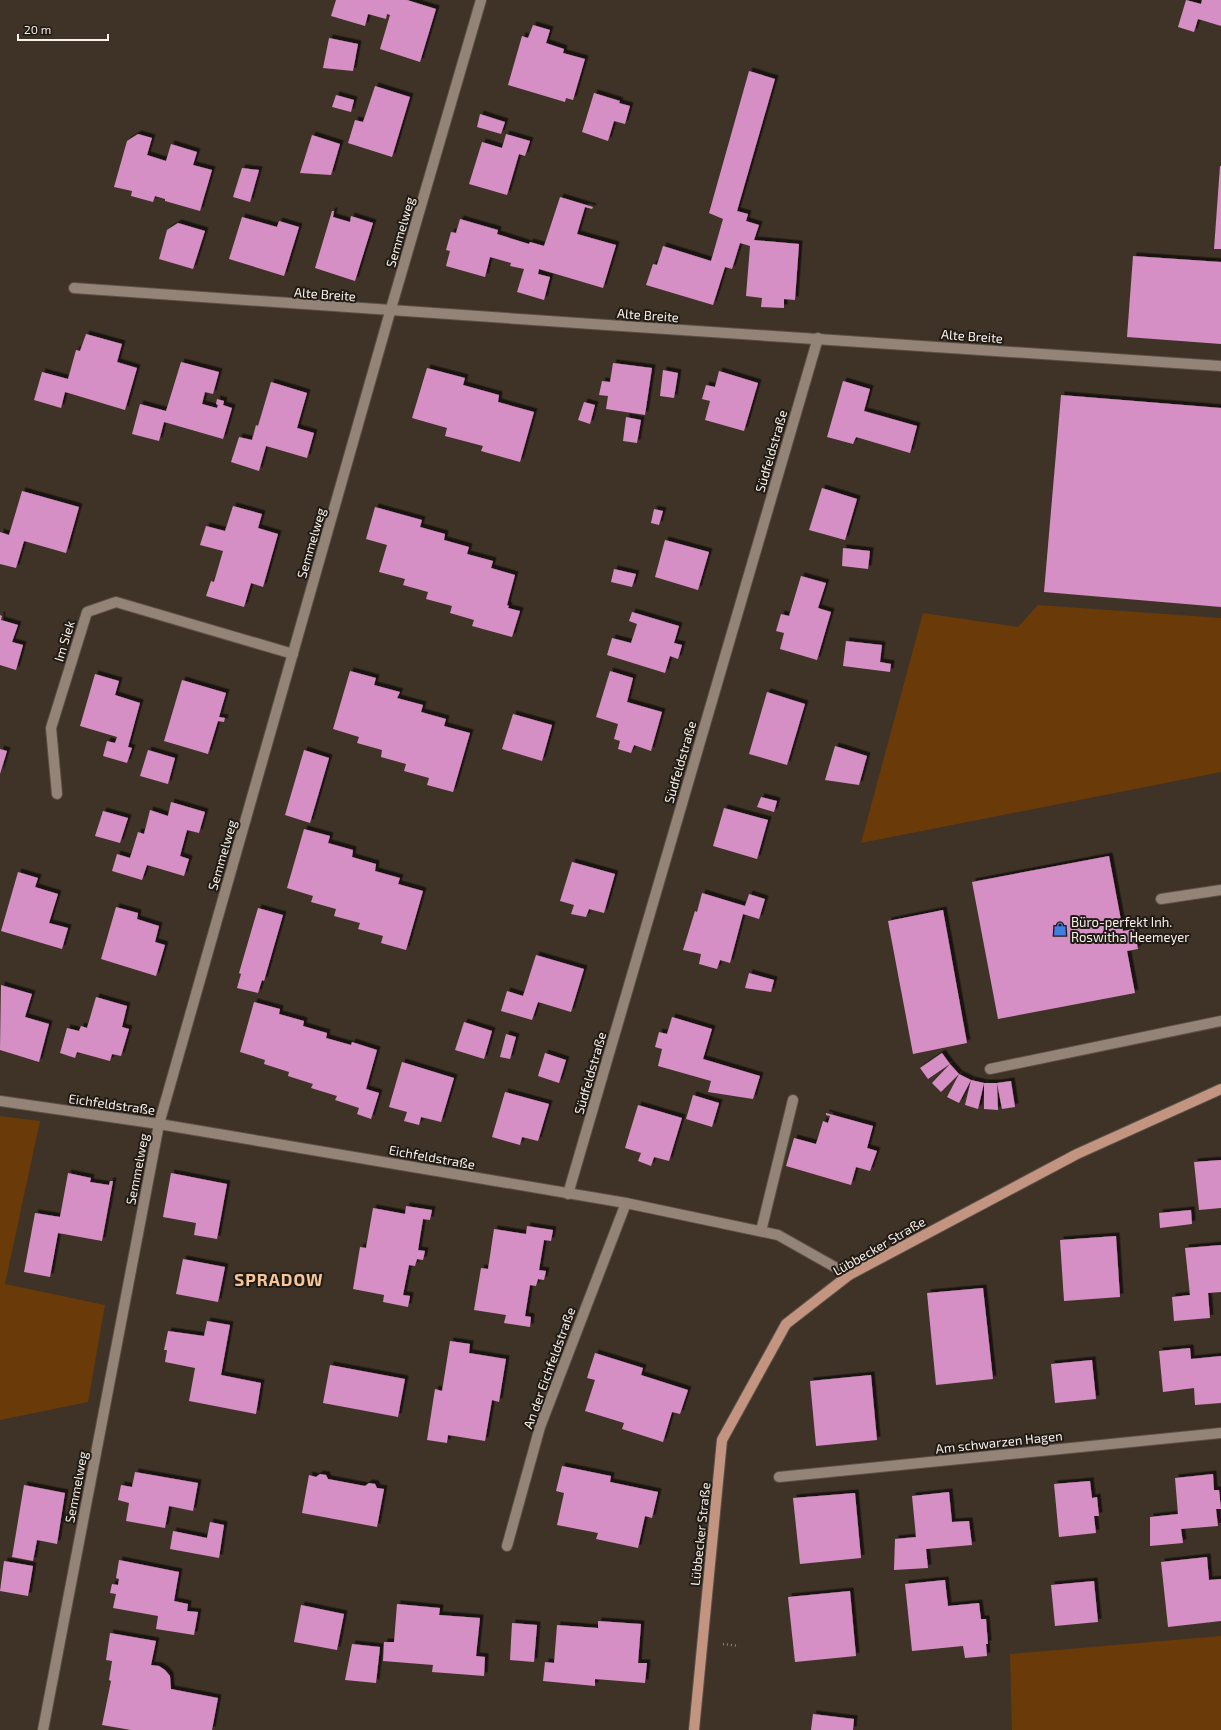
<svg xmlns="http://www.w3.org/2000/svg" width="1221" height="1730" viewBox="0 0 1221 1730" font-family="'Exo 2',sans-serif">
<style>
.green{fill:#6a3b08}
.building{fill:#d68fc4;filter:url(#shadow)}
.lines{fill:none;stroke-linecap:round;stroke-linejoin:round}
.minor-casing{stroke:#5c5148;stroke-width:12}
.major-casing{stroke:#5c5148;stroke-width:12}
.path{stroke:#90857c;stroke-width:2.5;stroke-dasharray:1 3;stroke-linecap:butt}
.minor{stroke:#948478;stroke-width:10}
.major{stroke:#c3947f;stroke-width:10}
.labels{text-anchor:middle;stroke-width:4;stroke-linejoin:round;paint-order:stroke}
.street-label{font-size:13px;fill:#faf1ea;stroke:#211b16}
.poi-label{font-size:13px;fill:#faf1ea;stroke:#211b16;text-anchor:start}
.district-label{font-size:17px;font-weight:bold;letter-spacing:1px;fill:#f7c59a;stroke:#211b16}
</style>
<defs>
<filter id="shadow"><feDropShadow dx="3.5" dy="-3.5" stdDeviation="0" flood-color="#0009"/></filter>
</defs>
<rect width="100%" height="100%" fill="#3f3227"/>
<g class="green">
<path d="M 1038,605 L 1221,618 L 1221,772 L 861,843 L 923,613 L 1018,627 Z"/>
<path d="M 0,1116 L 40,1121 L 5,1284 L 105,1305 L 88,1402 L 0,1420 Z"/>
<path d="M 1221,1636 L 1221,1730 L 1012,1730 L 1010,1654 Z"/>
</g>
<g class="building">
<path d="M 336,0 L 407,0 L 436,9 L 420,62 L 380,49 L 390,15 L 387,14 L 386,19 L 368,14 L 365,26 L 331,16 Z"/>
<path d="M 1186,0 L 1201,4 L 1202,0 L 1221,0 L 1221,26 L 1198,19 L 1194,32 L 1178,27 Z"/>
<path d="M 533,25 L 550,30 L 546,43 L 564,49 L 563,53 L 585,59 L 573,100 L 566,98 L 565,102 L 508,85 L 522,36 L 528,38 Z"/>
<path d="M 329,38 L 358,44 L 353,71 L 323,68 Z"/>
<path d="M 749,71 L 775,79 L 737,211 L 748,214 L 746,221 L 759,225 L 754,240 L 799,244 L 795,300 L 784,299 L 784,308 L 761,307 L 762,298 L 746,296 L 750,246 L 740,243 L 732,269 L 725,267 L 713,305 L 646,285 L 653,264 L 657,265 L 663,246 L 711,261 L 723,219 L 709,213 Z"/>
<path d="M 375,86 L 410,97 L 392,157 L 348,143 L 355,120 L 363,122 Z"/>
<path d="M 594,93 L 620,101 L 619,103 L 630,106 L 625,124 L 614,121 L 608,141 L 582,132 Z"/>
<path d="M 336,95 L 354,100 L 351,112 L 332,107 Z"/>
<path d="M 480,114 L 505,122 L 501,134 L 477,127 Z"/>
<path d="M 138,134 L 152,138 L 147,155 L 166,161 L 171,144 L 197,152 L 193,165 L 212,170 L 200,211 L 165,201 L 165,199 L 155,196 L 153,202 L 131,196 L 132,191 L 114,187 L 127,141 Z"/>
<path d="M 506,134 L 530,141 L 525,156 L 519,154 L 507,195 L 469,184 L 482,142 L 502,148 Z"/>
<path d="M 312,135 L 340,144 L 331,175 L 300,173 Z"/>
<path d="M 1220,166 L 1221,166 L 1221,249 L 1214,249 Z"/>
<path d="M 242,168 L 259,170 L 250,202 L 233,197 Z"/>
<path d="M 560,197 L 593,207 L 592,209 L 585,207 L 577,234 L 616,245 L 603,288 L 539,269 L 538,274 L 550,277 L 544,300 L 517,292 L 524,269 L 510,266 L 511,263 L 490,257 L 485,277 L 446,266 L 450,251 L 446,250 L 451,232 L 456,233 L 460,219 L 498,230 L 497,234 L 529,244 L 530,242 L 544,246 Z"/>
<path d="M 332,211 L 334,211 L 333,217 L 350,222 L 351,216 L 373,223 L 355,281 L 315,268 Z"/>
<path d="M 242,217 L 277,227 L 279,221 L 299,227 L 284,276 L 229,259 Z"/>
<path d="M 178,223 L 205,231 L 193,269 L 159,259 L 167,230 Z"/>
<path d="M 1133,256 L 1221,262 L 1221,344 L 1127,337 Z"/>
<path d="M 86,334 L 122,344 L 117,362 L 137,368 L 125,410 L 65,392 L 61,408 L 34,400 L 42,372 L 68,379 L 76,350 L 80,351 Z"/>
<path d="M 181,362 L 219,372 L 213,394 L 205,392 L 202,404 L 217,408 L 218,405 L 216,404 L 217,399 L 224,401 L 223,405 L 232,408 L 223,439 L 164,422 L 159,441 L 132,434 L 140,404 L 166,411 Z"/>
<path d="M 613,363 L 652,368 L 645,415 L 606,409 L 608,396 L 599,395 L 602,381 L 610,382 Z"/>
<path d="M 427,368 L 465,378 L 463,385 L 499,395 L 498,402 L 534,412 L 520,462 L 481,451 L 483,446 L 445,436 L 447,428 L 412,418 Z"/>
<path d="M 663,370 L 678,373 L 674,398 L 660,396 Z"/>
<path d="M 719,371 L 758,383 L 744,431 L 705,420 L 710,401 L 702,399 L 706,385 L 715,387 Z"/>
<path d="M 843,381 L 870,389 L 864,411 L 917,426 L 910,453 L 856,437 L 853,444 L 827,437 Z"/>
<path d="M 271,382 L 307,393 L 297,428 L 314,433 L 307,458 L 266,446 L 259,471 L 231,462 L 239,437 L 252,440 L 256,425 L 258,426 Z"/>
<path d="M 1061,395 L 1221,408 L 1221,607 L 1044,592 Z"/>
<path d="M 584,402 L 595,405 L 590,424 L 578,420 Z"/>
<path d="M 626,417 L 641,420 L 637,443 L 623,441 Z"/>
<path d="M 822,488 L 857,499 L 845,540 L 809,530 Z"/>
<path d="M 22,491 L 79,507 L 66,553 L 24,541 L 16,568 L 0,564 L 0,532 L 9,535 Z"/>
<path d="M 233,506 L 262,514 L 258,528 L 278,534 L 263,587 L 251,583 L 244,607 L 206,596 L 211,581 L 214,582 L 223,551 L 200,545 L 206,526 L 225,531 Z"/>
<path d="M 375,507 L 422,520 L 420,527 L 445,534 L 444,540 L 469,547 L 467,554 L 493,561 L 491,568 L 515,575 L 507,605 L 509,606 L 508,608 L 520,611 L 512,637 L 472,626 L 474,620 L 450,613 L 452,606 L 426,599 L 428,592 L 403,585 L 405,579 L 379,572 L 387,545 L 366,539 Z"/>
<path d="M 654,509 L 663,511 L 659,525 L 651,523 Z"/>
<path d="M 665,540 L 709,552 L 698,590 L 655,577 Z"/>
<path d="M 843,548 L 870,551 L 868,569 L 842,566 Z"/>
<path d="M 614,569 L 636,574 L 632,587 L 611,582 Z"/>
<path d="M 801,576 L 826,583 L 818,608 L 831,612 L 817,660 L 780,649 L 784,633 L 776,631 L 781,614 L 789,616 Z"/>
<path d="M 632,612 L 679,626 L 674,643 L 682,645 L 678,659 L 670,656 L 665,673 L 607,655 L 612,638 L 631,643 L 637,624 L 629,621 Z"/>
<path d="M 0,615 L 2,616 L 1,620 L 18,625 L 12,642 L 23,645 L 16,670 L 0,665 Z"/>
<path d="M 846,641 L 882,645 L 880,662 L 891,664 L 890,672 L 843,666 Z"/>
<path d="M 350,671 L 376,678 L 374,685 L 400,692 L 397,698 L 423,705 L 421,712 L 446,719 L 444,726 L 470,733 L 453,792 L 427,785 L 429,778 L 404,771 L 406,764 L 381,757 L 382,750 L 357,743 L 359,737 L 333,729 Z"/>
<path d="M 610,671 L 633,678 L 627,702 L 662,712 L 651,751 L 634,745 L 631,753 L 618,749 L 620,741 L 614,739 L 618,724 L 596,717 Z"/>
<path d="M 95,674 L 119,681 L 115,695 L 140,703 L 128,747 L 132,748 L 127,763 L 103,756 L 107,741 L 115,743 L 117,737 L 80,726 Z"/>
<path d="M 182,680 L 226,693 L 219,717 L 225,718 L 224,722 L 218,721 L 208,754 L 164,741 Z"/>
<path d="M 767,692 L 805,704 L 787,765 L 749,754 Z"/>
<path d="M 513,714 L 552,725 L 542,761 L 502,749 Z"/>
<path d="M 835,746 L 867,756 L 859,785 L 825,780 Z"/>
<path d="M 0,749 L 7,751 L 0,774 Z"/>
<path d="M 148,750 L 175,758 L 168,784 L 140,776 Z"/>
<path d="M 304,750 L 329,758 L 310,823 L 285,815 Z"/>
<path d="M 761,797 L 777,801 L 774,812 L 757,807 Z"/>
<path d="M 171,802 L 205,812 L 199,833 L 187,830 L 180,856 L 189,859 L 184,876 L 147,865 L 142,880 L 112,871 L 117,854 L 130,858 L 138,832 L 144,834 L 150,810 L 168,816 Z"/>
<path d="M 724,808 L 768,820 L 757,859 L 713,846 Z"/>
<path d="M 103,811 L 128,818 L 120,843 L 95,836 Z"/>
<path d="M 304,829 L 330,836 L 328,843 L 353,850 L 352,857 L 376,864 L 375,871 L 400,878 L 398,884 L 423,891 L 406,950 L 381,943 L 383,936 L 358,929 L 360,923 L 334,916 L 336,909 L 311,902 L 313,896 L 287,888 Z"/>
<path d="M 1109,856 L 1123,931 L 1134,929 L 1138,949 L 1127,951 L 1135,993 L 998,1019 L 972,882 Z"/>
<path d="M 572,862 L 615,874 L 604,913 L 589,909 L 586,917 L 571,914 L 574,905 L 560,901 Z"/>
<path d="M 18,872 L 38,878 L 35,887 L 58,894 L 49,923 L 68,928 L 62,949 L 1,931 Z"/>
<path d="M 702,893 L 745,906 L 749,894 L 765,899 L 759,919 L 743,914 L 730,963 L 720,960 L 717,969 L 699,964 L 701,954 L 683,950 L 695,911 L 697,912 Z"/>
<path d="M 116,907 L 138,913 L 137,919 L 159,926 L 155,942 L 165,945 L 156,976 L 101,959 Z"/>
<path d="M 258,908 L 283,915 L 264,981 L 262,980 L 258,993 L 237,988 L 241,974 L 239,973 Z"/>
<path d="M 943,910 L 967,1043 L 913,1054 L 888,921 Z"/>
<path d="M 536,955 L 584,969 L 571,1012 L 538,1002 L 532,1020 L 501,1011 L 507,991 L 523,996 Z"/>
<path d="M 749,973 L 774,980 L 771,992 L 745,988 Z"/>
<path d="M 1,985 L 32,994 L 25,1017 L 49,1024 L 39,1062 L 0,1050 Z"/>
<path d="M 96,997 L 127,1006 L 122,1027 L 129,1029 L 121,1056 L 112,1054 L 110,1061 L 77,1052 L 75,1058 L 60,1053 L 67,1028 L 79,1031 L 81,1026 L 87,1028 Z"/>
<path d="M 254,1002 L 280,1009 L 279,1014 L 304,1021 L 303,1026 L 327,1033 L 326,1038 L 351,1045 L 352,1042 L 377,1050 L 366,1089 L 379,1093 L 371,1119 L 357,1114 L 359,1108 L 335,1100 L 337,1096 L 311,1088 L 313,1084 L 288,1076 L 289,1072 L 264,1064 L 265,1060 L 240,1052 Z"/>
<path d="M 672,1017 L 712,1029 L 703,1059 L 760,1076 L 753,1099 L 708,1092 L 711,1081 L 658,1066 L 662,1049 L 655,1047 L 659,1032 L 667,1034 Z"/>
<path d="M 464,1022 L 492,1031 L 484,1059 L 455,1050 Z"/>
<path d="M 506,1034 L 516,1037 L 510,1059 L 500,1057 Z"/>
<path d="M 545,1053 L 566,1060 L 559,1083 L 538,1076 Z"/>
<path d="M 942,1053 L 950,1064 L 959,1074 L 971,1080 L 959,1103 L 947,1097 L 959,1074 L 941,1092 L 932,1083 L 950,1064 L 928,1079 L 920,1068 Z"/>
<path d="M 402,1062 L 454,1078 L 441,1122 L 421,1117 L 419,1125 L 404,1121 L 407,1112 L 389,1107 Z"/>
<path d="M 971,1080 L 984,1083 L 978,1109 L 965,1105 Z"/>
<path d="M 1011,1081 L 1015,1107 L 1002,1109 L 997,1083 L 998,1110 L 984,1109 L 984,1083 L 997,1083 Z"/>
<path d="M 505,1092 L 549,1104 L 538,1141 L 522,1137 L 520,1145 L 492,1137 Z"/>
<path d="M 693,1095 L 719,1103 L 712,1127 L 686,1119 Z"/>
<path d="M 638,1105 L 682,1118 L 669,1161 L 654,1157 L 651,1166 L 638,1161 L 641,1153 L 625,1148 Z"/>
<path d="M 826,1113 L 873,1126 L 867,1148 L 877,1151 L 870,1171 L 856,1167 L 851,1185 L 786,1166 L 794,1138 L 816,1144 L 823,1121 L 828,1123 L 830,1116 L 826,1115 Z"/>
<path d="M 1221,1160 L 1221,1208 L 1199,1210 L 1194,1162 Z"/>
<path d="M 68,1173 L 91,1178 L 90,1182 L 109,1185 L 110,1181 L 113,1181 L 102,1241 L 58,1233 L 50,1277 L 24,1272 L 35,1213 L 60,1217 Z"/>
<path d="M 171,1173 L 227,1184 L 217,1239 L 194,1235 L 196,1223 L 163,1217 Z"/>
<path d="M 406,1206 L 432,1210 L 430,1220 L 423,1219 L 418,1250 L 425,1251 L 423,1260 L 417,1259 L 415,1266 L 409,1265 L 403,1295 L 410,1296 L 408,1307 L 383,1302 L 384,1295 L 353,1289 L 360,1247 L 366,1248 L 373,1208 L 405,1214 Z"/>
<path d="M 1191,1210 L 1192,1224 L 1160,1228 L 1159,1213 Z"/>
<path d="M 527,1226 L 553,1230 L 551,1241 L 544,1240 L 539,1270 L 546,1271 L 544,1280 L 538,1279 L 536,1286 L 530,1285 L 525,1316 L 531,1317 L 530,1327 L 504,1323 L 506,1315 L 474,1310 L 481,1268 L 488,1269 L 494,1229 L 526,1234 Z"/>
<path d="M 1116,1236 L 1120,1297 L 1064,1301 L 1060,1240 Z"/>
<path d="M 1221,1245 L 1221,1292 L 1208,1293 L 1210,1318 L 1174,1321 L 1172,1297 L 1190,1295 L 1185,1248 Z"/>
<path d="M 183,1259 L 225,1267 L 218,1302 L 176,1294 Z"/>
<path d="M 983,1288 L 993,1379 L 936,1385 L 927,1293 Z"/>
<path d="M 207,1321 L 230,1325 L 221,1375 L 261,1383 L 256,1414 L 189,1401 L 195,1368 L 165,1362 L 167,1350 L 164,1350 L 168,1331 L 204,1336 Z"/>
<path d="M 450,1341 L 470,1344 L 469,1353 L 506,1359 L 499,1402 L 492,1400 L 485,1441 L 448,1435 L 447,1443 L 427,1440 L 435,1389 L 442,1391 Z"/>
<path d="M 1190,1348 L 1191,1359 L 1221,1356 L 1221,1403 L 1195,1405 L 1194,1388 L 1163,1392 L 1159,1351 Z"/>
<path d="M 595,1353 L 643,1368 L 641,1375 L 688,1390 L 680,1414 L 672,1412 L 663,1442 L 622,1429 L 624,1423 L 585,1411 L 595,1380 L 587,1378 Z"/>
<path d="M 1092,1360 L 1096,1399 L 1055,1403 L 1051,1364 Z"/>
<path d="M 330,1365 L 405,1379 L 398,1417 L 323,1403 Z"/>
<path d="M 871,1375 L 877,1440 L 816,1446 L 810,1381 Z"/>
<path d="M 562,1466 L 611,1476 L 610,1482 L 658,1492 L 652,1518 L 645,1516 L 638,1548 L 596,1539 L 598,1533 L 557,1525 L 564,1493 L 556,1491 Z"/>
<path d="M 135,1472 L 198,1483 L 193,1511 L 169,1506 L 165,1528 L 126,1521 L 129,1503 L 118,1500 L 121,1485 L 132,1487 Z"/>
<path d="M 320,1474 L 326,1475 L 328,1479 L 365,1486 L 369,1483 L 375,1484 L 377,1488 L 384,1489 L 377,1527 L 302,1513 L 309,1475 L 316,1477 Z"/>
<path d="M 1213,1474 L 1214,1490 L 1219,1490 L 1221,1509 L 1216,1509 L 1218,1526 L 1181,1529 L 1183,1543 L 1150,1546 L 1150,1517 L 1178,1514 L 1175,1478 Z"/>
<path d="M 1090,1481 L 1092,1498 L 1097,1497 L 1099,1516 L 1094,1516 L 1096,1533 L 1059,1537 L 1054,1484 Z"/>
<path d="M 24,1485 L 65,1493 L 57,1544 L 37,1540 L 33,1561 L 12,1557 Z"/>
<path d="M 949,1492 L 952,1522 L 969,1521 L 972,1545 L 926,1549 L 928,1568 L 894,1570 L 895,1539 L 916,1537 L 912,1496 Z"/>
<path d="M 855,1493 L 861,1558 L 800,1564 L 793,1498 Z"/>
<path d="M 210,1522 L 224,1525 L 219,1558 L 170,1549 L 173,1531 L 207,1538 Z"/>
<path d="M 1207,1557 L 1209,1580 L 1221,1579 L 1221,1621 L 1168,1627 L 1161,1562 Z"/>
<path d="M 119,1560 L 179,1572 L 174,1601 L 188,1604 L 187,1611 L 198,1612 L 194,1635 L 156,1629 L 158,1616 L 113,1608 L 116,1594 L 110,1593 L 112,1584 L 118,1585 L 119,1579 L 116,1578 Z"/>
<path d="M 4,1561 L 33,1566 L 28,1596 L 0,1591 Z"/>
<path d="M 945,1580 L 948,1606 L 979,1603 L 981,1619 L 986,1619 L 988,1644 L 986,1644 L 987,1656 L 965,1658 L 963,1646 L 912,1651 L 905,1584 Z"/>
<path d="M 1094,1581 L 1098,1622 L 1055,1626 L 1051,1585 Z"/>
<path d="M 850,1591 L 856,1656 L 795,1662 L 788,1597 Z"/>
<path d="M 397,1604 L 440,1608 L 439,1615 L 480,1618 L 476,1656 L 485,1657 L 484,1676 L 432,1672 L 433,1665 L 383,1661 L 384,1642 L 394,1642 Z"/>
<path d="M 301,1605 L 344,1614 L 337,1650 L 294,1642 Z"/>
<path d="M 598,1621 L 641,1624 L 638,1663 L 647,1663 L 645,1683 L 595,1679 L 595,1686 L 543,1681 L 545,1662 L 554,1663 L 557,1625 L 598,1628 Z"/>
<path d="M 512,1623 L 537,1625 L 534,1662 L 510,1660 Z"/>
<path d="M 110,1633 L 156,1641 L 151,1665 L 159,1666 L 165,1670 L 170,1676 L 171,1689 L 218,1698 L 212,1730 L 131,1730 L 102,1725 L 111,1681 L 109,1680 L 112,1661 L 106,1660 Z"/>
<path d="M 352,1644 L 380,1647 L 376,1683 L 345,1680 Z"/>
<path d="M 813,1714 L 854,1719 L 853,1730 L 811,1730 Z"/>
</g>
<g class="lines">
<g class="minor-casing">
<g id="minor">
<path d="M 74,288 C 456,316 839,340 1221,366"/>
<path d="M 57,794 L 51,728 L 87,612 L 116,602 L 293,654"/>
<path d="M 1161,899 L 1221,890"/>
<path d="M 990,1069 L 1221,1021"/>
<path d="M 0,1101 L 159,1124 L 626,1203 L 778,1235 L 849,1275"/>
<path d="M 568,1194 L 818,338"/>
<path d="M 761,1231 L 793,1100"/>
<path d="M 779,1477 L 1221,1433"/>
<path d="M 507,1546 L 540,1427 L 626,1203"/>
<path d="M 43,1730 L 159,1124 L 390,312 L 481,0"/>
</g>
</g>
<g class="major-casing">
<path id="major" d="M 694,1730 L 722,1440 L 786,1324 L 849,1275 L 1077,1154 L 1221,1089"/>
</g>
<path class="path" d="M 723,1644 L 739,1646"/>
<use href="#minor" class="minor"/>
<use href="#major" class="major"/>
</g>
<defs>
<g id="shop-bare" transform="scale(1.08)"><path d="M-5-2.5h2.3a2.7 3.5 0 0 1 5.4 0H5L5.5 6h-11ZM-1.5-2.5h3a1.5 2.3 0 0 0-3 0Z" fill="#3f7fe0" stroke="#211b16" stroke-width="2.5" paint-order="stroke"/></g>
</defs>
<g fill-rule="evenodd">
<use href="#shop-bare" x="1060" y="929"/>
</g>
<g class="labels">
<g class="street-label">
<text transform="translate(400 232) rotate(-74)" y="5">Semmelweg</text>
<text transform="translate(325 294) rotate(4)" y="5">Alte Breite</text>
<text transform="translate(648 315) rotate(4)" y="5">Alte Breite</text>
<text transform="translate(972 336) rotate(4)" y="5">Alte Breite</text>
<text transform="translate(771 451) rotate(-74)" y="5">Südfeldstraße</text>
<text transform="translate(311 543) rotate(-74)" y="5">Semmelweg</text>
<text transform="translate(64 641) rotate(-73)" y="5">Im Siek</text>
<text transform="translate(680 762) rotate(-74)" y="5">Südfeldstraße</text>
<text transform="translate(222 855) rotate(-74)" y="5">Semmelweg</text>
<text transform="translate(590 1073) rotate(-74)" y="5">Südfeldstraße</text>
<text transform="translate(112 1104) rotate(8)" y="5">Eichfeldstraße</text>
<text transform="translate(432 1157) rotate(10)" y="5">Eichfeldstraße</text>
<text transform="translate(137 1169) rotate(-79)" y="5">Semmelweg</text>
<text transform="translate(879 1246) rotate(-30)" y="5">Lübbecker Straße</text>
<text transform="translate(549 1368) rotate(-70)" y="5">An der Eichfeldstraße</text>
<text transform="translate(999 1442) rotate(-6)" y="5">Am schwarzen Hagen</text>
<text transform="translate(76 1487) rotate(-79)" y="5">Semmelweg</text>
<text transform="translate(700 1534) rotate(-84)" y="5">Lübbecker Straße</text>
</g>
<g class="poi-label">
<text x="1071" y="927">Büro-perfekt Inh.<tspan x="1071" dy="15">Roswitha Heemeyer</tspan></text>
</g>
<g class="district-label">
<text x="279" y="1286">SPRADOW</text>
</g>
</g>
<path d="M18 34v6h90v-6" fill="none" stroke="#faf1ea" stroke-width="2"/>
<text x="24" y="34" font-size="12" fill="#faf1ea" stroke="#211b16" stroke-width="3" paint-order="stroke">20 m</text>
</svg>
